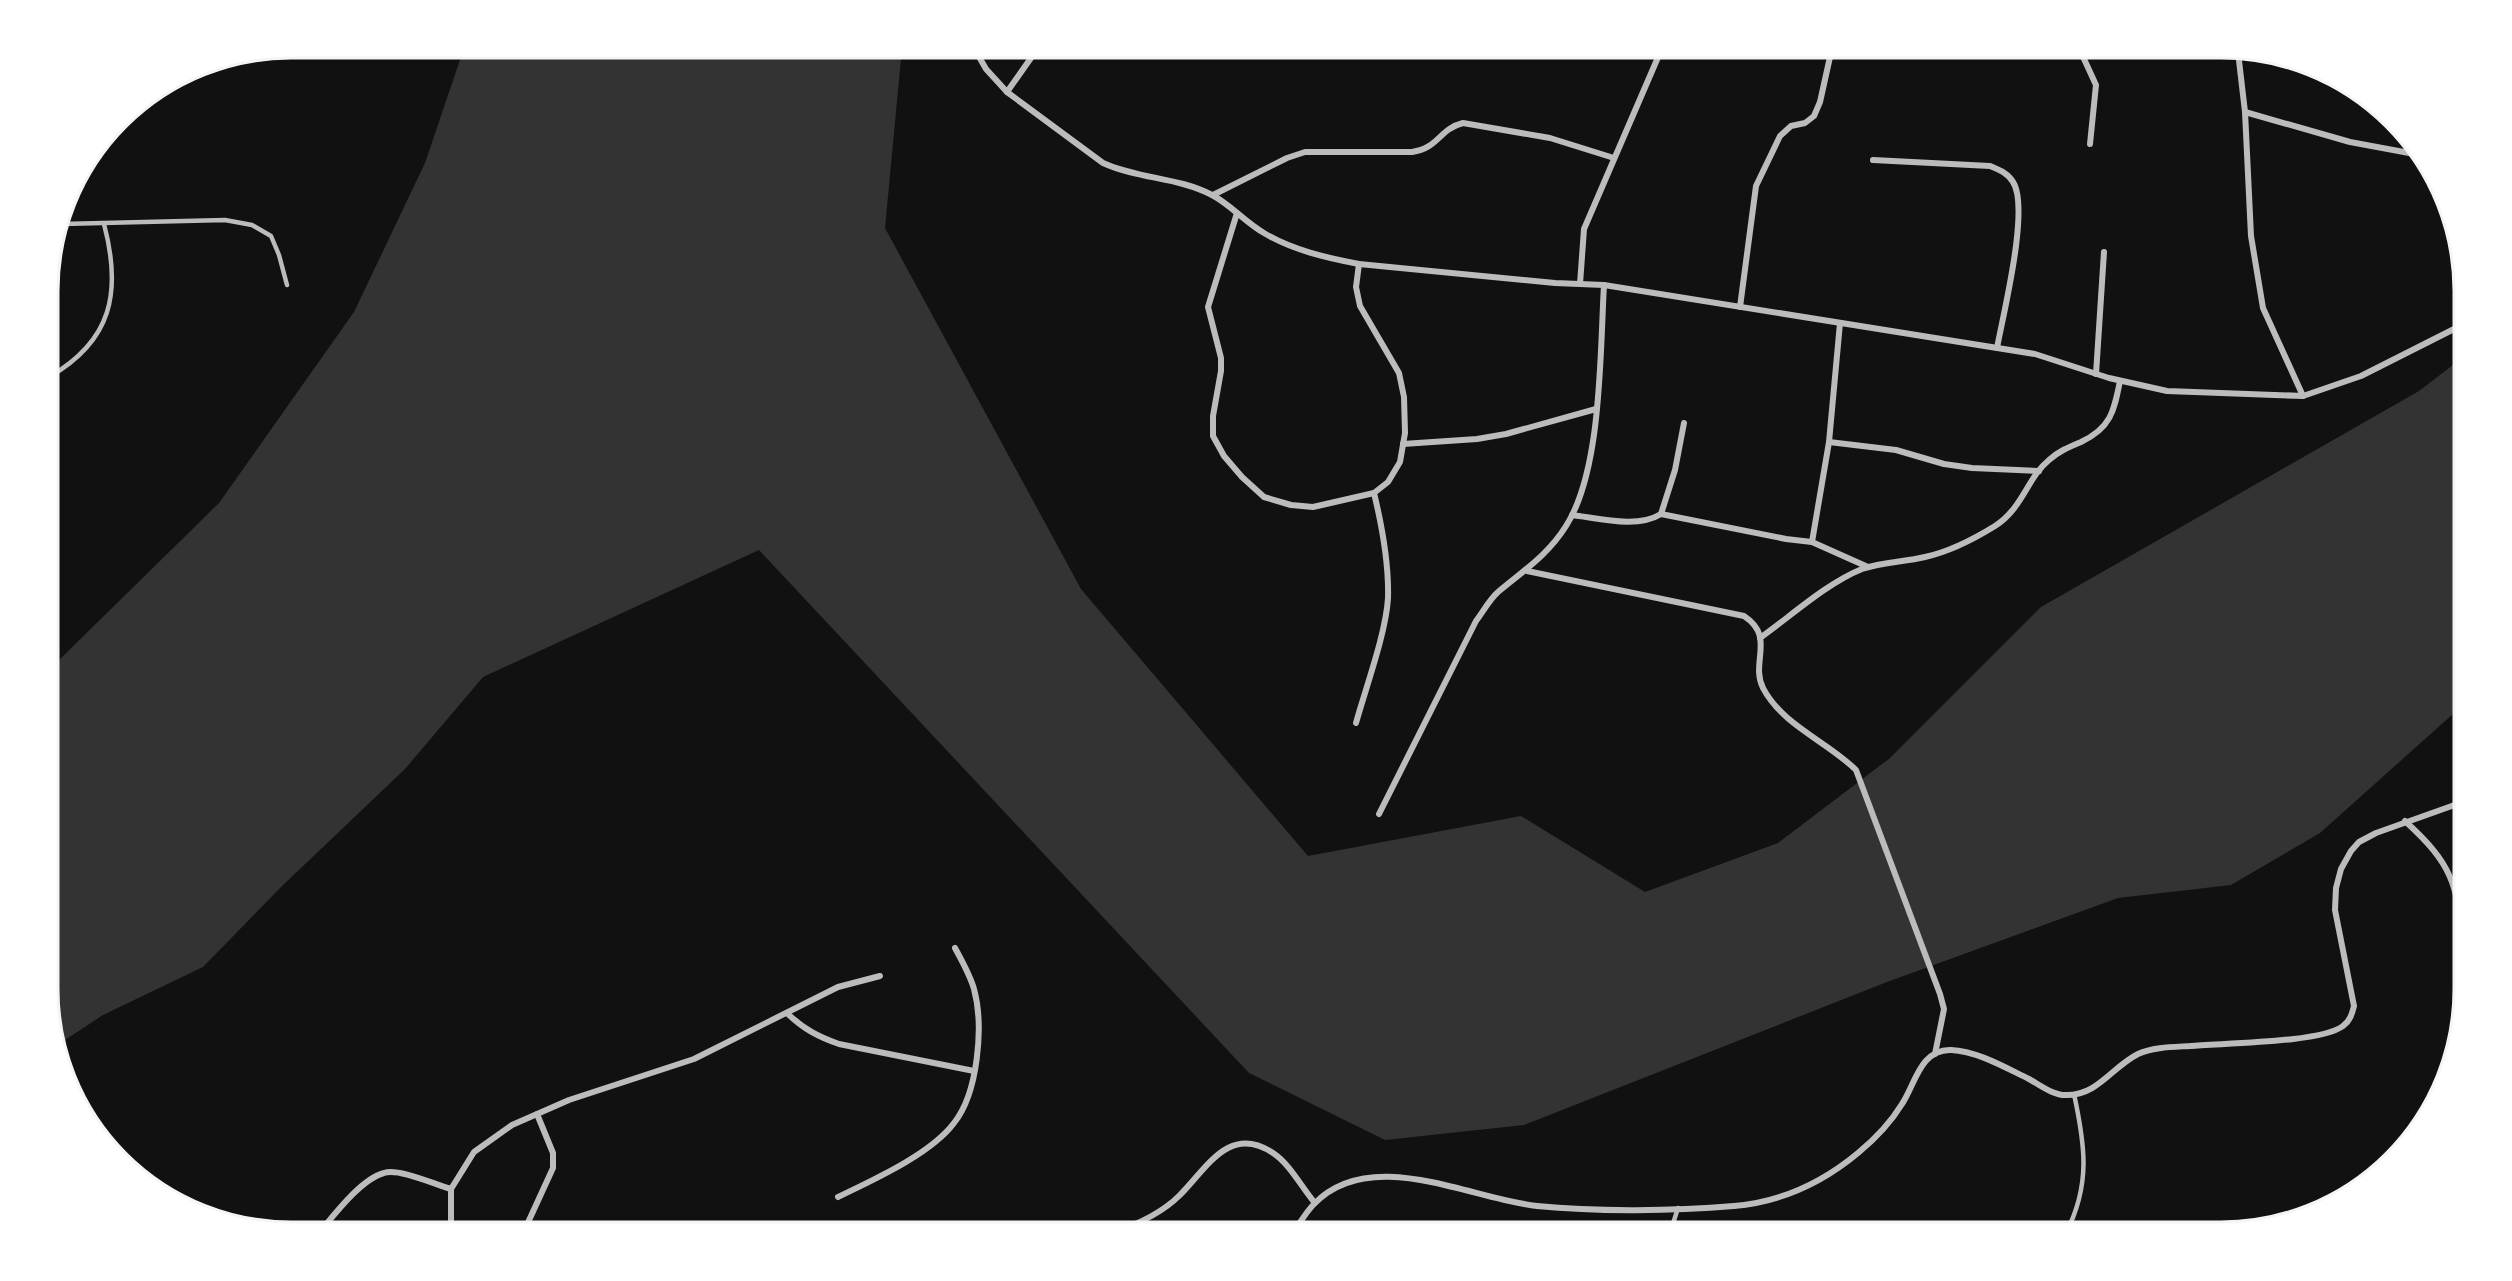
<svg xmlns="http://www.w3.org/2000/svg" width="2512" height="1281" viewBox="0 0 2512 1281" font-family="Roboto,sans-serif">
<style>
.water{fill:#333}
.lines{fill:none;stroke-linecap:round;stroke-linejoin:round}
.service{stroke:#bcbcbc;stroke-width:4.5}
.minor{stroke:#bcbcbc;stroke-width:6}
.rim{fill:none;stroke:#f5f5f5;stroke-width:3}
</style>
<rect width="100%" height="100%" fill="#111"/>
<path class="water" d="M 464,48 L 902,48 L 885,228 L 1081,589 L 1308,856 L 1521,816 L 1645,892 L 1778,843 L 1890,758 L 2041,607 L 2419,391 L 2462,358 L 2463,705 L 2320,833 L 2231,885 L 2118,898 L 1887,982 L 1524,1125 L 1385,1140 L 1249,1073 L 759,550 L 483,677 L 405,769 L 281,887 L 203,967 L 103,1015 L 56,1046 L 50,1022 L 49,665 L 58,661 L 219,503 L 354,312 L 425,163 Z"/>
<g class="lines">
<g class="service">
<path d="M 62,224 L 225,220 L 252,225 L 271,236 L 279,255 L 287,285"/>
<path d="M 49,377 C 112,341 122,292 104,224"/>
<path d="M 1670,1233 L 1678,1208"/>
<path d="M 2066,1233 C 2091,1184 2085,1145 2074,1094"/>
</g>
<g class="minor">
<path d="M 974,48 L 986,69 L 1007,92 L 1103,163 C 1138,179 1178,177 1212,195 C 1231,205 1245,222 1264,233 C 1292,250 1327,258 1359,264 L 1555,283 L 1604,285 L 2035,354 L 2109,378 L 2167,391 L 2303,396 L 2361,376 L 2462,325"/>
<path d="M 2079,48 L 2096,85 L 2090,144"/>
<path d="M 2238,52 L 2245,112 L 2251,236 L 2263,308 L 2303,396"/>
<path d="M 1992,55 L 1993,48"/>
<path d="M 1007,92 L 1038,48"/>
<path d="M 2245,112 L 2350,142 L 2420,155"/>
<path d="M 1873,160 L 1990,166 C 1999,170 2008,173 2013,182 C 2030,208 2003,315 1997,348"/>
<path d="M 1213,195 L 1287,158 L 1305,152 L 1412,152 C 1439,148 1439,129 1463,123 L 1550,138 L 1614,158"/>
<path d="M 1237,213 L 1208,307 L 1221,358 L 1221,371 L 1213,416 L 1213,436 L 1224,456 L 1242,477 L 1264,497 L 1291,505 L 1313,507 L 1374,493 L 1388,482 L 1400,462 L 1405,433 L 1404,397 L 1399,373 L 1360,306 L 1356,287 L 1359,264"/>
<path d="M 1580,284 L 1584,229 L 1662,48"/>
<path d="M 1740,307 L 1756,186 L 1780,136 L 1791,126 L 1805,123 L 1814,116 L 1820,102 L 1832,48"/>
<path d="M 2096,374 L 2104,252"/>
<path d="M 1829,442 L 1896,450 L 1944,464 L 1972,468 L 2039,471"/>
<path d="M 1403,444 L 1477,439 L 1506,434 L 1596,409"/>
<path d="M 1661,514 L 1786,539 L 1812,542 L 1868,567"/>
<path d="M 1572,515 C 1598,518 1637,529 1661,514 L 1675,470 L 1684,423"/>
<path d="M 1812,542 L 1829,442 L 1840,323"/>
<path d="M 1527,571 L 1744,616 C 1776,637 1750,662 1763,688 C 1783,726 1827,741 1856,770 L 1940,994 L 1944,1009 L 1935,1054"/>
<path d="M 1760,638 C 1791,616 1827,583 1862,569 C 1883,562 1904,562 1925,557 C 1948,552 1974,539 1995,526 C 2023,508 2027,478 2049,460 C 2059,451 2069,447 2081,442 C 2111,428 2114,411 2120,381"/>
<path d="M 1356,723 C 1366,687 1386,633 1388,598 C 1389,563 1382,526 1374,493"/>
<path d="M 1379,814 L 1476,621 C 1483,612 1489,600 1498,592 C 1523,571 1548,555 1566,526 C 1602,470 1600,352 1604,285"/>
<path d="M 2405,821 C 2453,865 2456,882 2464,945"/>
<path d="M 787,1013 C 803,1029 819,1037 839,1044 L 974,1071"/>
<path d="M 838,1197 C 873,1180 931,1154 954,1123 C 978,1093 984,1026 974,989 C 970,975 962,961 955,948"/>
<path d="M 525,1229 L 553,1168 L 553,1153 L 537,1114"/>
<path d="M 319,1233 C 334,1215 361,1179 384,1173 C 399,1168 436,1185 451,1189"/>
<path d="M 451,1233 L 451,1189 L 474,1152 L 512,1125 L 569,1100 L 694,1059 L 838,987 L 880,976"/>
<path d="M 1112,1233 C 1136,1225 1162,1213 1180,1195 C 1207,1168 1229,1124 1273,1153 C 1290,1164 1302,1188 1315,1203"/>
<path d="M 1293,1233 C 1300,1223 1306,1212 1314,1204 C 1371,1145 1470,1199 1537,1206 C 1597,1212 1674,1211 1734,1206 C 1781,1202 1822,1183 1858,1153 C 1875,1139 1891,1122 1902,1104 C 1915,1085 1920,1049 1951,1050 C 1977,1051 2006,1068 2029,1079 C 2040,1085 2054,1096 2067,1095 C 2098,1095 2112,1067 2138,1054 C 2153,1047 2173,1047 2190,1046 C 2222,1043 2321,1043 2343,1026 C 2350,1021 2352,1014 2354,1006 L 2335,910 L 2336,888 L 2341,869 L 2351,851 L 2359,842 L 2376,833 L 2463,802"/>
</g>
</g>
<path d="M0 0H2512V1281H0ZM291 58H2221A233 233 0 0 1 2454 291V989A233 233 0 0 1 2221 1222H291A233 233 0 0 1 58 989V291A233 233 0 0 1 291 58Z" fill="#fff" fill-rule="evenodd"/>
<path class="rim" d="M291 58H2221A233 233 0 0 1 2454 291V989A233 233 0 0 1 2221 1222H291A233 233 0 0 1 58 989V291A233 233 0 0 1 291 58Z"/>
</svg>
